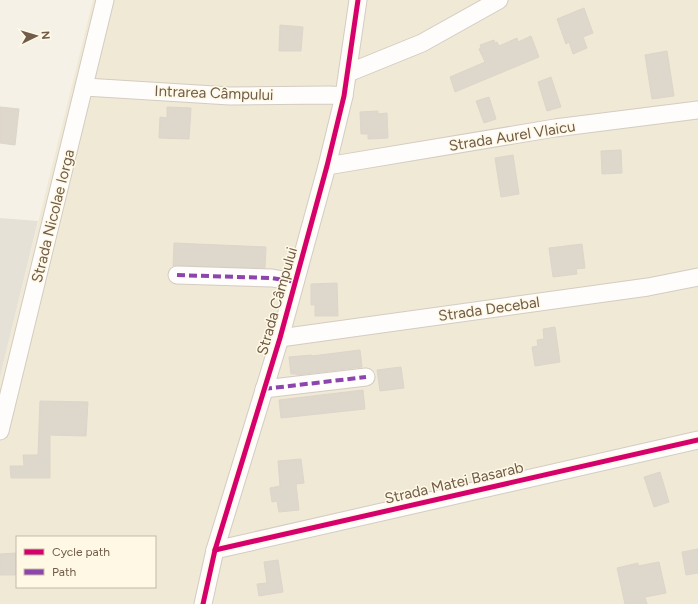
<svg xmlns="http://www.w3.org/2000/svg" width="698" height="604" viewBox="0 0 698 604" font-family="Figtree,sans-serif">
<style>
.residential{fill:#f0e9d6;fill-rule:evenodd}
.industrial{fill:#e6e1d7}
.building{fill:#ded7cc;stroke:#ddd5c9}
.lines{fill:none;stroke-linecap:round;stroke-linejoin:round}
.minor-casing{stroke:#d3ccc2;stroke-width:19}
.minor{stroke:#fefdfb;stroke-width:17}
.quiet{stroke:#8e44ad;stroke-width:4;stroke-dasharray:8 4;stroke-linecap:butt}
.cycleway-casing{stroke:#fef8e5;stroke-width:8}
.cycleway{stroke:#d6006c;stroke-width:5}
.labels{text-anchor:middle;stroke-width:3;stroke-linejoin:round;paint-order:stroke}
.street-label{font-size:15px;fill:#705c49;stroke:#fef8e5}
</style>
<rect width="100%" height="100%" fill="#f5f1e6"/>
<path class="residential" d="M 93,0 L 698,0 L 698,604 L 0,604 L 0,377 ZM 17,537 L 155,537 L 155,587 L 17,587 Z"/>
<path class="industrial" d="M 0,218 L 38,221 L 0,377 Z"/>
<g class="building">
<path d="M 584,8 L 593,33 L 583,37 L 587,48 L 573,54 L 569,42 L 566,44 L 557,19 Z"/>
<path d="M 280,25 L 303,27 L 301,51 L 279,51 Z"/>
<path d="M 531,36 L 539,57 L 455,92 L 450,77 L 485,62 L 479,49 L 481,48 L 480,45 L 494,40 L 495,43 L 497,42 L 499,46 L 517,38 L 518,42 Z"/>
<path d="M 667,51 L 674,96 L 652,99 L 645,55 Z"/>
<path d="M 551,77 L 561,107 L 547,111 L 538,82 Z"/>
<path d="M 489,97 L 496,119 L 484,123 L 476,101 Z"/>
<path d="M 0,107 L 19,109 L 15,145 L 0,143 Z"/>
<path d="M 167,107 L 191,108 L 189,139 L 159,138 L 160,117 L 167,118 Z"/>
<path d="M 378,111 L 378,114 L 387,113 L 388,138 L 368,139 L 368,134 L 361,134 L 360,112 Z"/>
<path d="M 621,150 L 622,173 L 602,174 L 601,151 Z"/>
<path d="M 513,155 L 519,194 L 501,197 L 495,158 Z"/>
<path d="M 174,243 L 266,247 L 265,268 L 173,266 Z"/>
<path d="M 582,244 L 585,268 L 576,269 L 577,274 L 553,277 L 549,248 Z"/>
<path d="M 337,283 L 338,316 L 315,316 L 315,305 L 311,305 L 311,284 Z"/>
<path d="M 555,327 L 560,362 L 535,366 L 532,347 L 538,346 L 537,340 L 544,339 L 543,329 Z"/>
<path d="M 360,350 L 362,367 L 297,375 L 296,374 L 291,374 L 289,357 L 312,355 L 312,356 Z"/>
<path d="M 401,367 L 404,388 L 380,391 L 377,370 Z"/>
<path d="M 363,390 L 365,409 L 281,418 L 279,400 Z"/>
<path d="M 40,401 L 88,402 L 86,436 L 50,435 L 50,478 L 11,478 L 10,466 L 24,466 L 23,455 L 38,455 Z"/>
<path d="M 301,459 L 304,483 L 296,484 L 299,510 L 279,512 L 277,501 L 272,502 L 270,488 L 280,486 L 278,461 Z"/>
<path d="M 660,472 L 669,502 L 654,507 L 644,477 Z"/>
<path d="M 698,549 L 698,573 L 686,575 L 682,552 Z"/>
<path d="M 16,553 L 16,575 L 0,575 L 0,554 Z"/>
<path d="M 278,560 L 283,592 L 259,596 L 257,584 L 267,583 L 264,562 Z"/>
<path d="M 659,562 L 666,593 L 645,597 L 647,604 L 625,604 L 617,568 L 638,563 L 638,566 Z"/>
</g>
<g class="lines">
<g class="minor-casing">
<g id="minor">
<path d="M 348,73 L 422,43 L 499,0"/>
<path d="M 85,87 L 230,96 L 330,95 L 344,96"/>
<path d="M 327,166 L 555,128 L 698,110"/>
<path d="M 177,275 L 272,278 L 295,282"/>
<path d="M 280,338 L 648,287 L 698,277"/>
<path d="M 264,389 L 366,377"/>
<path d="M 0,431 L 105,0"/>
<path d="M 215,550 L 698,440"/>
<path d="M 203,604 L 215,550 L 280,338 L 327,166 L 344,96 L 358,0"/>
</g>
</g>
<use href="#minor" class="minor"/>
<g class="quiet">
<path d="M 177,275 L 272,278 L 295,282"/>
<path d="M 264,389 L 366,377"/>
</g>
<g class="cycleway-casing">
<g id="cycleway">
<path d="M 215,550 L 698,440"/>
<path d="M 203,604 L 215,550 L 280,338 L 327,166 L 344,96 L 358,0"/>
</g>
</g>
<use href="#cycleway" class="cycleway"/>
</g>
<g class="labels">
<g class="street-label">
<text transform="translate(214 93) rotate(2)" y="5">Intrarea Câmpului</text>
<text transform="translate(512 136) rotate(-9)" y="5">Strada Aurel Vlaicu</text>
<text transform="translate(53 216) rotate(-76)" y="5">Strada Nicolae Iorga</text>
<text transform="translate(277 301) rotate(-74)" y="5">Strada Câmpului</text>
<text transform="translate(489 309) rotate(-8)" y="5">Strada Decebal</text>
<text transform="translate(454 483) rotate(-13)" y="5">Strada Matei Basarab</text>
</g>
</g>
<rect x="16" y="536" width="140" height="52" fill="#fef8e5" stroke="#c5baa7"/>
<rect x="24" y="549" width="20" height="6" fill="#d6006c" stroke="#c5baa7"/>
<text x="52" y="556" font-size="12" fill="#705c49">Cycle path</text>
<rect x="24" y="569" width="20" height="6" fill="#8e44ad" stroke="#c5baa7"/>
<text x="52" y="576" font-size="12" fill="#705c49">Path</text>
<g transform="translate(36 36) rotate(85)" stroke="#fef8e5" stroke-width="3" paint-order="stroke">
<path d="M0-3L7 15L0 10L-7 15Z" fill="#705c49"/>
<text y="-6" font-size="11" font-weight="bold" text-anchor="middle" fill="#705c49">N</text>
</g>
</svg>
